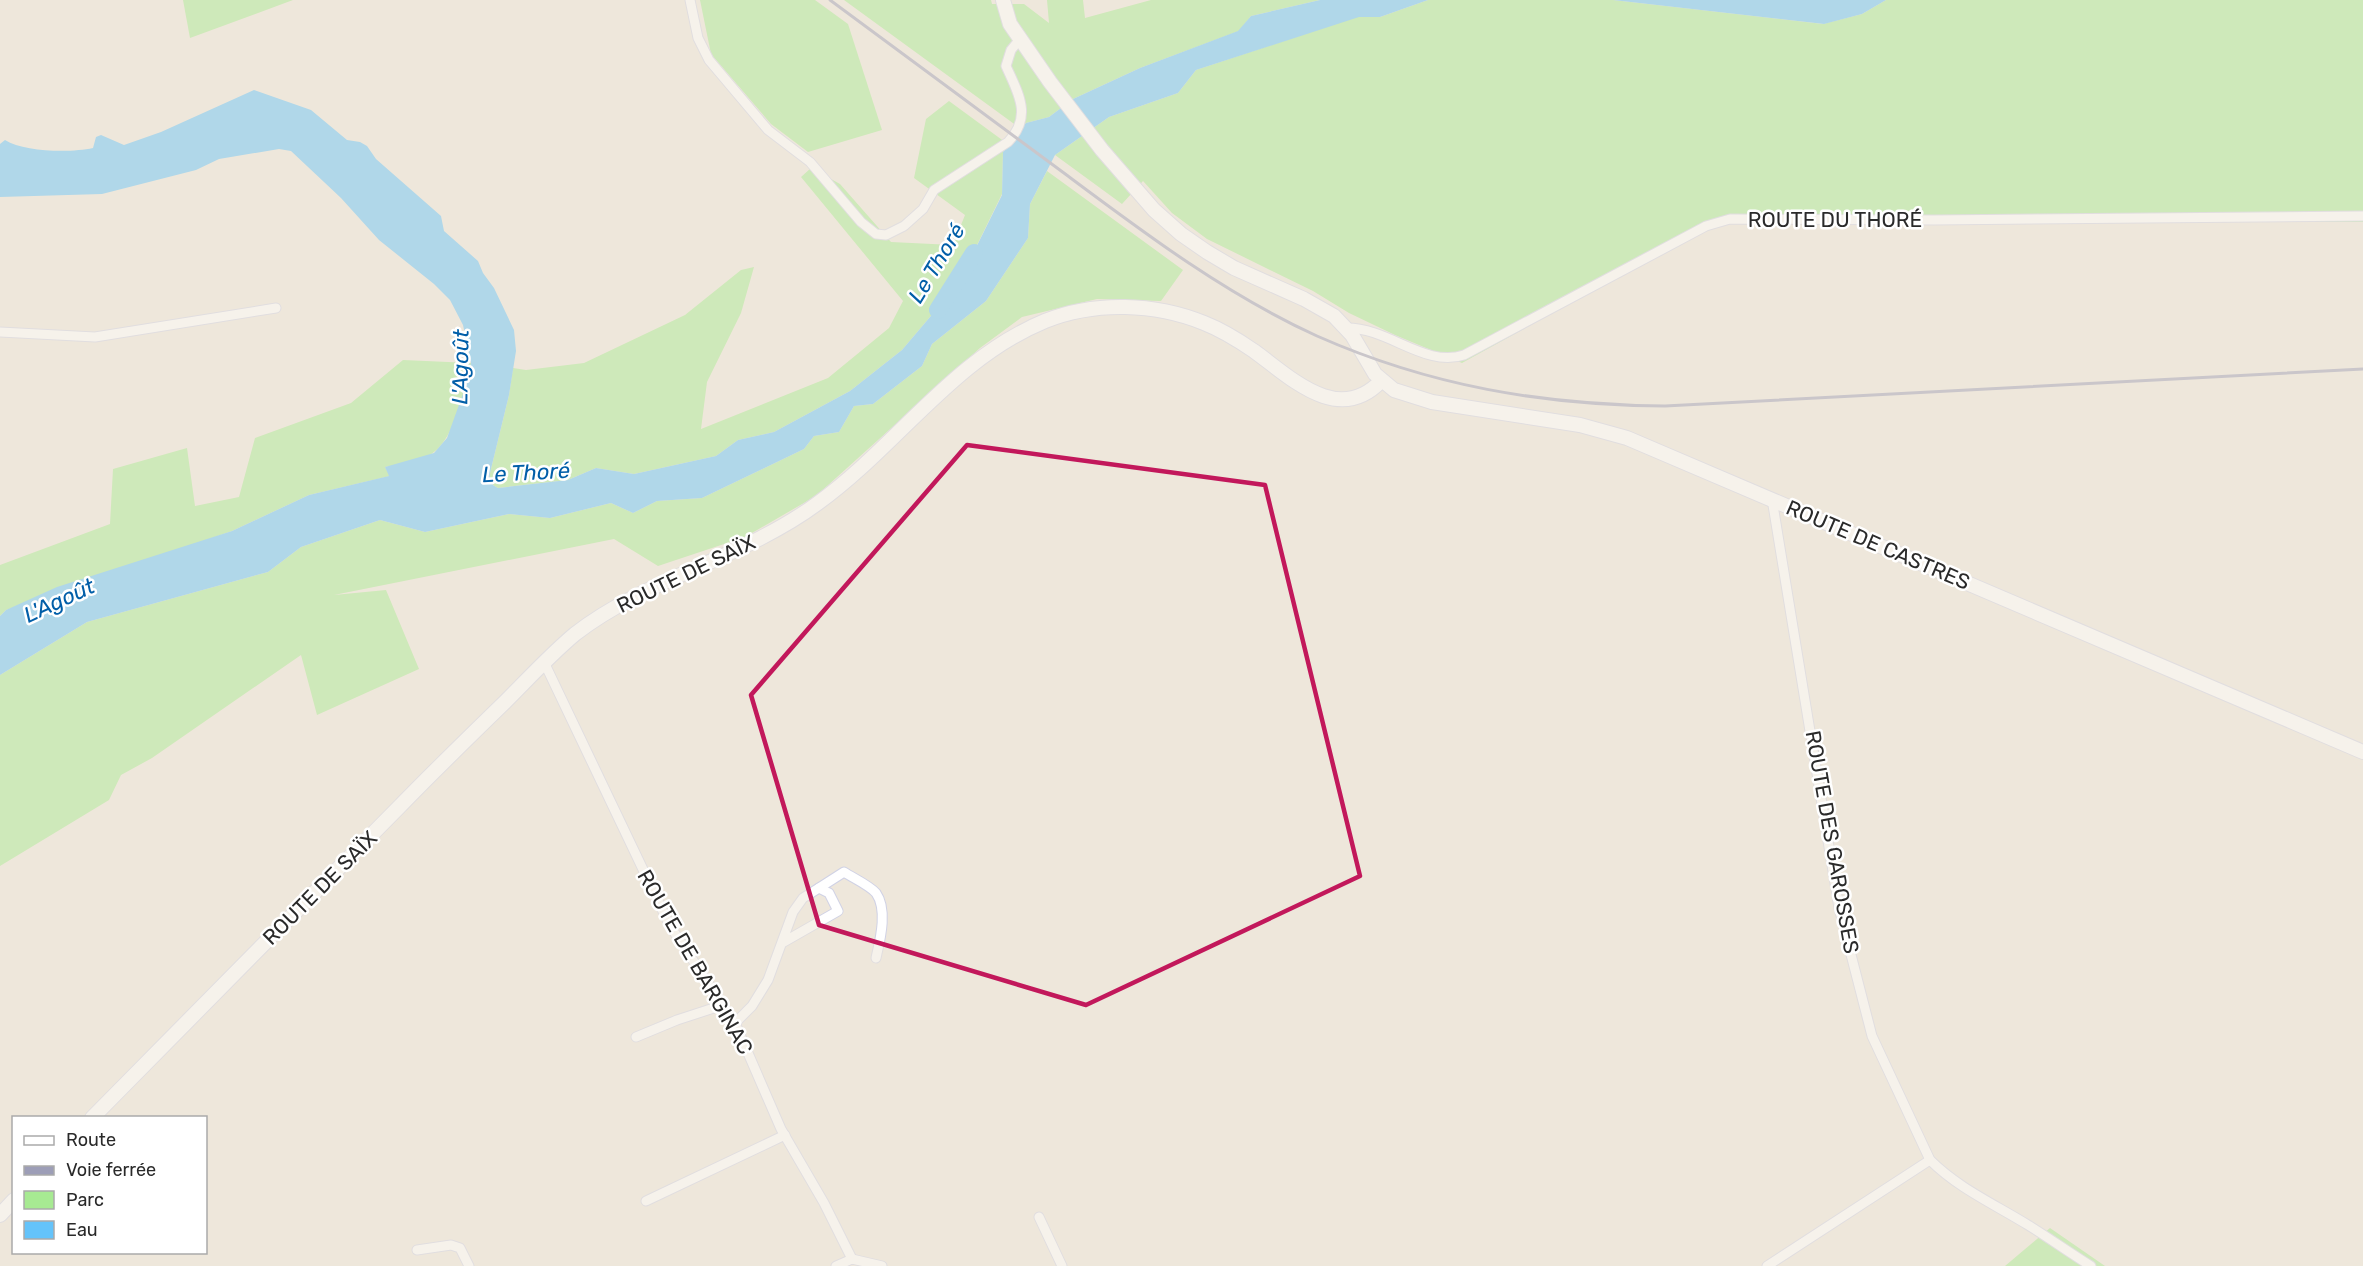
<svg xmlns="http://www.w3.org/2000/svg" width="2363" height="1266" viewBox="0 0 2363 1266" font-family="Rubik,sans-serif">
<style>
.green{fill:#a7ea92}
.water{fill:#64c3fa}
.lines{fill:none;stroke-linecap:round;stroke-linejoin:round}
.river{stroke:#64c3fa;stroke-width:18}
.street-casing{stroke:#d0d2e5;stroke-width:11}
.secondary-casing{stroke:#d0d2e5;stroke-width:16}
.street{stroke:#fff;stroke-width:9}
.secondary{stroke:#fff;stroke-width:14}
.rail{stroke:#9d9eb7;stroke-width:3}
.marked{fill:none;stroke:#c2185b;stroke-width:4.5;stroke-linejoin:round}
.labels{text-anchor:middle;stroke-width:5;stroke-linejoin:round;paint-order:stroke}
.street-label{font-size:21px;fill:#2a2a2a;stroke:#fff}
.water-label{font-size:22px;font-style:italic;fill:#015ea8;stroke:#fff}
</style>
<rect width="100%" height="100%" fill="#eee7db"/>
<g class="green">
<path d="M 183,0 L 293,0 L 190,38 Z"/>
<path d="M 700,0 L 815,0 L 848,24 L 882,130 L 808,152 L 771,124 L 711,54 Z"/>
<path d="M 844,0 L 991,0 L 992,4 L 1024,4 L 1049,23 L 1047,0 L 1083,0 L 1085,18 L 1151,0 L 1320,0 L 1251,16 L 1239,31 L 1140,68 L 1073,99 L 1049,117 L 1026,123 L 1021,129 Z"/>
<path d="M 1428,0 L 1613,0 L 1823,24 L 1862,14 L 1886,0 L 2363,0 L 2363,222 L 1742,219 L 1712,225 L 1462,363 L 1395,335 L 1349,313 L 1313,291 L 1207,239 L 1172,213 L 1143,181 L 1122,204 L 1055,155 L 1109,117 L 1178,93 L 1196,70 L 1359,16 L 1380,17 Z"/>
<path d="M 949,101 L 1009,145 L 1003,152 L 1002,194 L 958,284 L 902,350 L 850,391 L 774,432 L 738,440 L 716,456 L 634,474 L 596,468 L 568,480 L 498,488 C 490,484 489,481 490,473 L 509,395 L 513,368 L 526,370 L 584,363 L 685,315 L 741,270 L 754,267 L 741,313 L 707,382 L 701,429 L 828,378 L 889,328 L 903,301 L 801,177 L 811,168 L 840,184 L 891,242 L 953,245 L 965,215 L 914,178 L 926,119 Z"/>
<path d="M 1047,171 L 1183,270 L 1161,301 L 1097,299 L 1022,317 L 980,348 L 816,496 L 745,537 L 658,566 L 614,539 L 334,595 L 386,590 L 419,669 L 317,715 L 301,655 L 152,758 L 121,775 L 109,800 L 0,866 L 0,675 L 87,622 L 268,572 L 301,547 L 380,520 L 425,532 L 509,514 L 550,518 L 611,503 L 633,513 L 657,501 L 702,498 L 804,449 L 814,436 L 839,432 L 854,406 L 873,404 L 922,366 L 932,344 L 986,301 L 1028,238 L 1030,204 Z"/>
<path d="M 403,360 L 471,363 C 467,386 454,438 434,452 C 425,460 398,465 385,467 L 390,476 L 309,495 L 232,531 L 6,610 L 0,616 L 0,565 L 110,524 L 113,469 L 187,448 L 195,506 L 239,497 L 255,438 L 351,403 Z"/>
<path d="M 2050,1228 L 2105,1266 L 2005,1266 Z"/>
</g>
<g class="water">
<path d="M 1320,0 L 1428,0 L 1380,17 L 1359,17 L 1196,70 L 1178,93 L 1109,117 L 1055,155 L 1030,204 L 1028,238 L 986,301 L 932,344 L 922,366 L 873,404 L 854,406 L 839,432 L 814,436 L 804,449 L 702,498 L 657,501 L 633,513 L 611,503 L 550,518 L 509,514 L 425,532 L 380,520 L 301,547 L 268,572 L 87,622 L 0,675 L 0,616 L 6,610 L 57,587 L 232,531 L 309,495 L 389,476 L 385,467 L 434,453 L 447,438 L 468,380 L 471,363 L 463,325 L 450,300 L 434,284 L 379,240 L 341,198 L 291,151 L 279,149 L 219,159 L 196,170 L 102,194 L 0,197 L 0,144 L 5,140 C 24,152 70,153 93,148 L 96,137 L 101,135 L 124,145 L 161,132 L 254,90 L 311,110 L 347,140 L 360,142 L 367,146 L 376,159 L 441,216 L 444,231 L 478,261 L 483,273 L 494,288 L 514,330 L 516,351 L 509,395 L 490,473 C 489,481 490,484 498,488 L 568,480 L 596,468 L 634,474 L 716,456 L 738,440 L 774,432 L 850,391 L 902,350 L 958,284 L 1002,195 L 1003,152 L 1026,123 L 1049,117 L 1073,99 L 1140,68 L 1238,31 L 1251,16 Z"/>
<path d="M 1613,0 L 1886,0 L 1862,14 L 1824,24 Z"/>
</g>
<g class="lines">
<path class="river" d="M 938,310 L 974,253"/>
<g class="street-casing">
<g id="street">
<path d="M 690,0 L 698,38 L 709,60 L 768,130 L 810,162 L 861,222 L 876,234 L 886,235 L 904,226 L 923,209 L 934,190 L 1008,142 C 1033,116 1018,93 1006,66 L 1011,50 L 1020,39"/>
<path d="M 1347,328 C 1389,328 1425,368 1464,355 L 1706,226 L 1730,219 L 1934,220 L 2363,216"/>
<path d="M 0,332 L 95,337 L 276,308"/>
<path d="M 1772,499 L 1839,908 L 1872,1036 L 1930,1160 C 1958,1188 1994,1204 2028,1225 C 2049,1238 2070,1253 2091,1266"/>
<path d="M 544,662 L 670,926 L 735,1023 L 781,1129 L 824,1203 L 852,1259"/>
<path d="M 819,888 L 844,872 C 853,878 869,885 876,893 C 888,910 880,940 876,958"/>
<path d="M 735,1023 L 752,1006 L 768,980 L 793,912 L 803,898 L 819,888 L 829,893 L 838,911 L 782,943"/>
<path d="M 636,1037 L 677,1020 L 723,1005"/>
<path d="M 646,1201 L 785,1135"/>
<path d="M 1039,1217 L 1062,1266"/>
<path d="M 417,1250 L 451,1245 L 460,1248 L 469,1266"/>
<path d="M 852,1259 L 882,1266"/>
<path d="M 836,1266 L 852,1259"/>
<path d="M 1767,1266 L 1930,1160"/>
</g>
</g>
<g class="secondary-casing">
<g id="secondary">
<path d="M 1003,0 L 1010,24 L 1050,82 L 1102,150 L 1154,210 L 1181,234 L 1207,252 L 1234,268 L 1304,299 L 1334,316 L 1352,335 L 1375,374 L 1394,390 L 1432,402 L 1580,425 L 1627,438 L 2363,752"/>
<path d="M 92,1118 C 195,1013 298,909 401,805 C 435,770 470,736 505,702 C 528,679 550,655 575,634 C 647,578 744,558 818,503 C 897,446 953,359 1045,321 C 1095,301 1155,303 1204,323 C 1222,330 1238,340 1254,351 C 1290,377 1338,426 1381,381"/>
<path d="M 0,1215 L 14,1200"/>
</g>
</g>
<use href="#street" class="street"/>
<use href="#secondary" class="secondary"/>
<path class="rail" d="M 830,0 C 909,59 989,117 1068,176 C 1147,235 1227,295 1317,336 C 1430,386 1542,405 1665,406 L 2363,369"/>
</g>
<path d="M0 0H2363V1266H0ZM 967,445 L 1265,485 L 1360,876 L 1086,1005 L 819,925 L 751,695 Z" fill="#eee7db" fill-opacity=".55" fill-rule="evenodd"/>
<path class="marked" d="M 967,445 L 1265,485 L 1360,876 L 1086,1005 L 819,925 L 751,695 Z"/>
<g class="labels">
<g class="street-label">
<text x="1835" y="227">ROUTE DU THORÉ</text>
<text transform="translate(1878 545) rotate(23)" y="7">ROUTE DE CASTRES</text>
<text transform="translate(686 574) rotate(-26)" y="7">ROUTE DE SAÏX</text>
<text transform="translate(1832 842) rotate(80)" y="7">ROUTE DES GAROSSES</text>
<text transform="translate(320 888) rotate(-45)" y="7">ROUTE DE SAÏX</text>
<text transform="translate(695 962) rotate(60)" y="7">ROUTE DE BARGINAC</text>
</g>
<g class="water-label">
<text transform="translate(936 263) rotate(-59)" y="8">Le Thoré</text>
<text transform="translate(460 367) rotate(-89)" y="8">L'Agoût</text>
<text transform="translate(526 472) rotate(-3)" y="8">Le Thoré</text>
<text transform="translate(59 600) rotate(-25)" y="8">L'Agoût</text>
</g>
</g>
<rect x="12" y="1116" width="195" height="138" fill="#ffffff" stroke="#aaaaaa" stroke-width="1.5"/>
<rect x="24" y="1136" width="30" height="9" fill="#ffffff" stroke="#aaaaaa" stroke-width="1.5"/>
<text x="66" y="1146" font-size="18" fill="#2a2a2a">Route</text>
<rect x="24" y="1166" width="30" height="9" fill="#9d9eb7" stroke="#aaaaaa" stroke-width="1.5"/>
<text x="66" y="1176" font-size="18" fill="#2a2a2a">Voie ferrée</text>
<rect x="24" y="1191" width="30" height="18" fill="#a7ea92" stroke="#aaaaaa" stroke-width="1.5"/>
<text x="66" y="1206" font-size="18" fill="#2a2a2a">Parc</text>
<rect x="24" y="1221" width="30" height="18" fill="#64c3fa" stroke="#aaaaaa" stroke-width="1.5"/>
<text x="66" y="1236" font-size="18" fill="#2a2a2a">Eau</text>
</svg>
